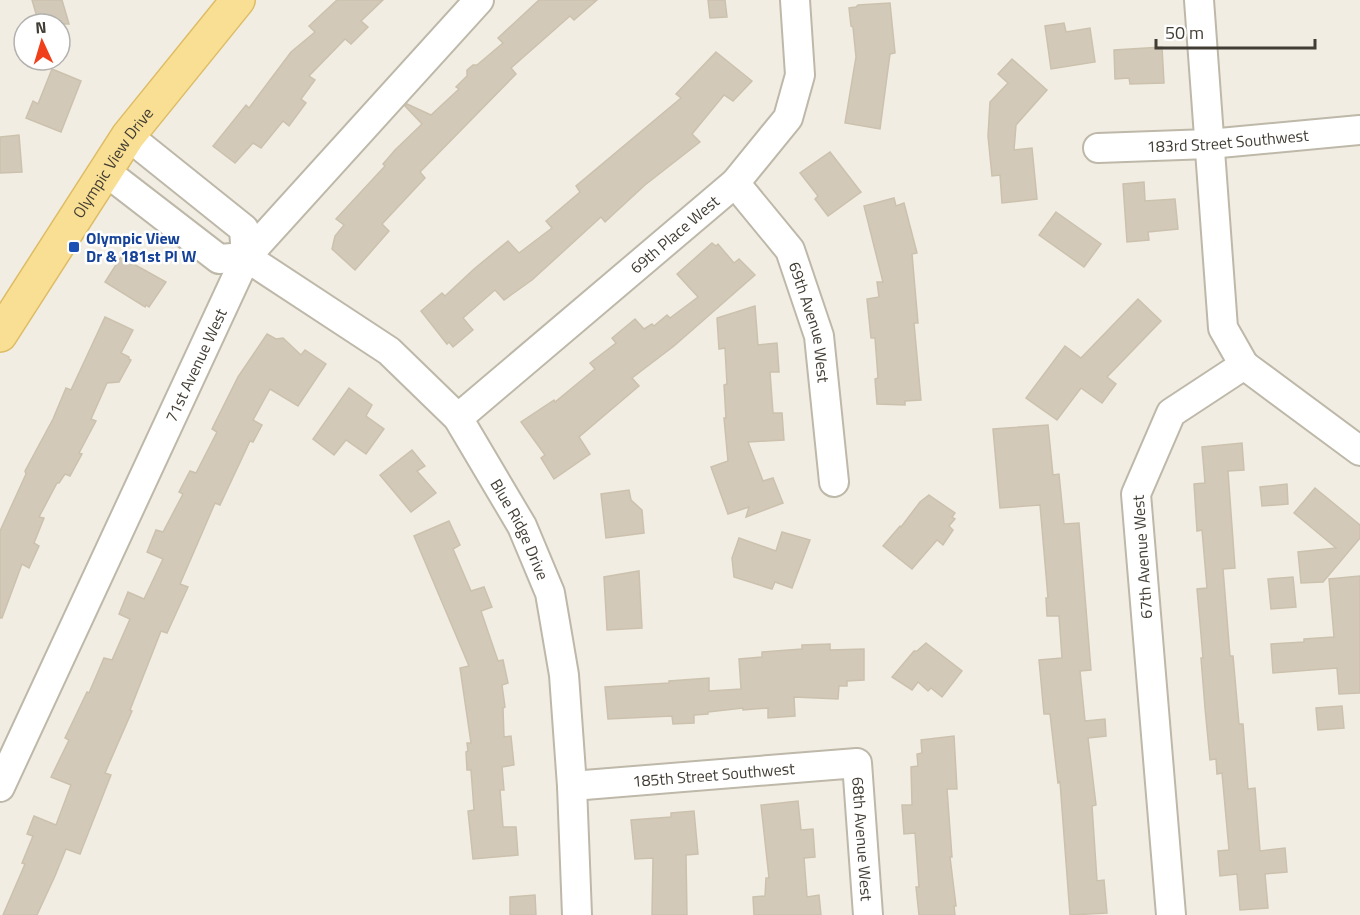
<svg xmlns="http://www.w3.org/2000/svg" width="1360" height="915" viewBox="0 0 1360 915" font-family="'Titillium Web',sans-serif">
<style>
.building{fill:#d2c9b9;stroke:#ccc1ad;stroke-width:1.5}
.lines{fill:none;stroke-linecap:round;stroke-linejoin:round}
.minor-casing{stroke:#beb8a9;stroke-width:32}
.major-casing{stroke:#ddbc65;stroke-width:36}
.minor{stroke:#fff;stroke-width:28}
.major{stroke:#f9df93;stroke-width:33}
.transit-dot{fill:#1a4fb4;stroke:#fff;stroke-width:2}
.labels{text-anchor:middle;stroke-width:5;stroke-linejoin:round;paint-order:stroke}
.street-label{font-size:16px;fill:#423d34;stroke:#fff}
.transit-label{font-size:16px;font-weight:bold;fill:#164399;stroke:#fff;text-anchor:start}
</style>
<rect width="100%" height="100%" fill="#f1ede3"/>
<g class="building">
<path d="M 32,0 L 62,0 L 69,24 L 39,24 Z"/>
<path d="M 337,0 L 383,0 L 361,21 L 368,27 L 351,44 L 345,39 L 309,76 L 315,80 L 301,99 L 306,103 L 289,126 L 283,121 L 261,148 L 253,143 L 235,163 L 213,146 L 246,105 L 249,108 L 291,52 L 315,32 L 309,26 Z"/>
<path d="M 539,0 L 597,0 L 574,20 L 570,16 L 511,68 L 516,74 L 420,172 L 425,178 L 382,224 L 389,231 L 355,270 L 332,249 L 335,236 L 344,225 L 336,219 L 385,166 L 383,164 L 395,150 L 422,124 L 405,106 L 407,104 L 431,115 L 459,89 L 456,87 L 467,76 L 467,70 L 473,65 L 477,65 L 503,43 L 498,38 Z"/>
<path d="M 708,0 L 725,0 L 727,17 L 710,18 Z"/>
<path d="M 890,3 L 895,53 L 890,54 L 880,129 L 845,123 L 856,57 L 853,27 L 851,26 L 849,8 L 856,7 L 858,5 Z"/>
<path d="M 1064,23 L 1066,32 L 1090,28 L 1095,62 L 1051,69 L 1045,26 Z"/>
<path d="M 1162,47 L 1164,83 L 1130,84 L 1129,78 L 1115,79 L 1114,50 Z"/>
<path d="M 716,52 L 752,81 L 733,101 L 724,95 L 692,134 L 700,142 L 645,185 L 605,222 L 601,217 L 532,280 L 504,300 L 495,290 L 463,318 L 473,330 L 453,347 L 449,342 L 447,344 L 421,311 L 442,293 L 445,296 L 474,269 L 508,241 L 519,253 L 552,228 L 546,221 L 580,192 L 576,186 L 681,98 L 676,94 Z"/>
<path d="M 1012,59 L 1047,90 L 1016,125 L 1014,150 L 1032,148 L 1037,199 L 1002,203 L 1000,175 L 992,176 L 988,136 L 990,102 L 1008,83 L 998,74 Z"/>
<path d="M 52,69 L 81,81 L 61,132 L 26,118 L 33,101 L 38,104 Z"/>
<path d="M 19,135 L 22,172 L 0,173 L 0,137 Z"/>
<path d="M 830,152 L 861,192 L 828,216 L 815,199 L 818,196 L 800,173 Z"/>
<path d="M 1144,182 L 1145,201 L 1175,199 L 1178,229 L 1148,232 L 1149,240 L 1127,242 L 1123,184 Z"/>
<path d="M 894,198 L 896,206 L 904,203 L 917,253 L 912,254 L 918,323 L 914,323 L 921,400 L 905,401 L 905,405 L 877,404 L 875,379 L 878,378 L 875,338 L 871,338 L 867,299 L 879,297 L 877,282 L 883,282 L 864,206 Z"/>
<path d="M 1056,212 L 1101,244 L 1084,267 L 1039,235 Z"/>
<path d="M 712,243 L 716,246 L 718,244 L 734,263 L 739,259 L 755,275 L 674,346 L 632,378 L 639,386 L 579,437 L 590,454 L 554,479 L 541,458 L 545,455 L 521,422 L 554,400 L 555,402 L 595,369 L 590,363 L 616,343 L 612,338 L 635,319 L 644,329 L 652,324 L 654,326 L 667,315 L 670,318 L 698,297 L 677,274 Z"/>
<path d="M 121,257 L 166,282 L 149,307 L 146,305 L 145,307 L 105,282 Z"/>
<path d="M 1138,299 L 1161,321 L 1107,377 L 1116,384 L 1102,403 L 1081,388 L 1057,420 L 1026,398 L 1065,346 L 1081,358 Z"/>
<path d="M 755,306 L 758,345 L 777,343 L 779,372 L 770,372 L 773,413 L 782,413 L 784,440 L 748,442 L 763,481 L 773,478 L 783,503 L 746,517 L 749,507 L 728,514 L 711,467 L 728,461 L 724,418 L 726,418 L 724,385 L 727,384 L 725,348 L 719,349 L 717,318 Z"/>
<path d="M 105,317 L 133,330 L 121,353 L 129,357 L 129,359 L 131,360 L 119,382 L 107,383 L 91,419 L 96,421 L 79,453 L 82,454 L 70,476 L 65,474 L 59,483 L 57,483 L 39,517 L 44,518 L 34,543 L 39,546 L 29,568 L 22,564 L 2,618 L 0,618 L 0,531 L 26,474 L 25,471 L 53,419 L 66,388 L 71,390 Z"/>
<path d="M 267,334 L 276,339 L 283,338 L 301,355 L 305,350 L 326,364 L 298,406 L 270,389 L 253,420 L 262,425 L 253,442 L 250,441 L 220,505 L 215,503 L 180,584 L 188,587 L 167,633 L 161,631 L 130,710 L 132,711 L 105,773 L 111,775 L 80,854 L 66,849 L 55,876 L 37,915 L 3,915 L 25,864 L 22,863 L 33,836 L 27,834 L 34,816 L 56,825 L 71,785 L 51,777 L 69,740 L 65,738 L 87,692 L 89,693 L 104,658 L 112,660 L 130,619 L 119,614 L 128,592 L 144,599 L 163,559 L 147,552 L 156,530 L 163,532 L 183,494 L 179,492 L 190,471 L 196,473 L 217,432 L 212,429 L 238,377 Z"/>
<path d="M 349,388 L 372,405 L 366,416 L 384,429 L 366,454 L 346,440 L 334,455 L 313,439 Z"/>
<path d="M 1048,425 L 1053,475 L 1059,474 L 1064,524 L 1079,523 L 1091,670 L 1080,671 L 1085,721 L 1105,719 L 1106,736 L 1088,738 L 1096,805 L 1092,806 L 1097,881 L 1104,880 L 1107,913 L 1070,915 L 1060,782 L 1058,783 L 1050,714 L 1044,714 L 1039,660 L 1062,658 L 1059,616 L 1047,616 L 1046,598 L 1048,598 L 1040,505 L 1000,508 L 993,429 Z"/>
<path d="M 1242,443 L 1244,470 L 1228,471 L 1235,568 L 1223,569 L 1230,656 L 1233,656 L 1239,724 L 1243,724 L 1248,789 L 1255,788 L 1260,851 L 1285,848 L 1287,872 L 1265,874 L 1268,908 L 1240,910 L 1237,874 L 1220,876 L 1218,851 L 1229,850 L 1222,773 L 1217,774 L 1216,759 L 1210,760 L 1205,708 L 1201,658 L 1203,658 L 1197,589 L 1207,588 L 1202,530 L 1197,531 L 1194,484 L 1205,483 L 1202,447 Z"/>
<path d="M 412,450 L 425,466 L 417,471 L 436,493 L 411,512 L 380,475 Z"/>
<path d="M 1287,484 L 1288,504 L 1262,506 L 1260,487 Z"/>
<path d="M 1315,488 L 1360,525 L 1360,538 L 1323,582 L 1301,583 L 1298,552 L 1336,548 L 1294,513 Z"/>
<path d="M 629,490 L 631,500 L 642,510 L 644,533 L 606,538 L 601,494 Z"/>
<path d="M 929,495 L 955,513 L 952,517 L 955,519 L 949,526 L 953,530 L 943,545 L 937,540 L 912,569 L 883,546 L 900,526 L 901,527 L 920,502 Z"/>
<path d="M 449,521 L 460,545 L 453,549 L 471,591 L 484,587 L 492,607 L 481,611 L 498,661 L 503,660 L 508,683 L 502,685 L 505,707 L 503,708 L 504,737 L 511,736 L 514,765 L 502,767 L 504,790 L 500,790 L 503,827 L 516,827 L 518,855 L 473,859 L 468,811 L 474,810 L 471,770 L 467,770 L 466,752 L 468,751 L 467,743 L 471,743 L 460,668 L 469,666 L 414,536 Z"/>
<path d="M 782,532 L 810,540 L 792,588 L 775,582 L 772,589 L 734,577 L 732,558 L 739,538 L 776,551 Z"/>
<path d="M 639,571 L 642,628 L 607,630 L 604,577 Z"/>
<path d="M 1360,576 L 1360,693 L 1339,694 L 1337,668 L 1273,673 L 1271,644 L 1304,642 L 1304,639 L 1334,637 L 1329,579 Z"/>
<path d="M 1293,577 L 1296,607 L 1271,609 L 1268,579 Z"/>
<path d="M 926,643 L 962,671 L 942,697 L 931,688 L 928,691 L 918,682 L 912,690 L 892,677 L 914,651 L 917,651 Z"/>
<path d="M 830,644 L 830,650 L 864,649 L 864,680 L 847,681 L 847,686 L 839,686 L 838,699 L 794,697 L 795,716 L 768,718 L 768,708 L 743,710 L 743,708 L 708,712 L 708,714 L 694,715 L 694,723 L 673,724 L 672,716 L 608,719 L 605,687 L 669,683 L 669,681 L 709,678 L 709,691 L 741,689 L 739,659 L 762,657 L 762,652 L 802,649 L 802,645 Z"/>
<path d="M 1342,706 L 1344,728 L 1318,730 L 1316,708 Z"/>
<path d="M 954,736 L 957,789 L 947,789 L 952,857 L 950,857 L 956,906 L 954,906 L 955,915 L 919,915 L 916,887 L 919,887 L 915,833 L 904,834 L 902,805 L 912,805 L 911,767 L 918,766 L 917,754 L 922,753 L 921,740 Z"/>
<path d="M 798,801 L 801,830 L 813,829 L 815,857 L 804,858 L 807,897 L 819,895 L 821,915 L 754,915 L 753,897 L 765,896 L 766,878 L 769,878 L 761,805 Z"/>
<path d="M 694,811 L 698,854 L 686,855 L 687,915 L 652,915 L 653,858 L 635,859 L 631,820 L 671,817 L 671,813 Z"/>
<path d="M 535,895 L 536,915 L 510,915 L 510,897 Z"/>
</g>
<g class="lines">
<g class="minor-casing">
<g id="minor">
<path d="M 128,136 L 244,229 L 246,257"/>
<path id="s1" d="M 1098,148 L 1209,144 L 1360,130"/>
<path id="s2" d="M 105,171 L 219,259 L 246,257 L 389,351 L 458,418 L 522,526 L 550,593 L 564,675 L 572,786 L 577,915"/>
<path id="s3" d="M 735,183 L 790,250 L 819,336 L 834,482"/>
<path d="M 1244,365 L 1360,451"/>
<path id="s4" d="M 458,418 L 735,183 L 788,118 L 800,75 L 795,0"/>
<path id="s5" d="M 572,786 L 857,763 L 868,915"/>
<path id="s6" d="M 0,787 L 246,257 L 479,0"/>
<path d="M 1171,915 L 1136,494 L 1171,413 L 1244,365 L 1223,328 L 1199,0"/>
</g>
</g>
<g class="major-casing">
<g id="major">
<path id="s7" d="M 0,335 L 128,136 L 238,0"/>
</g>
</g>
<use href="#minor" class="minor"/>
<use href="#major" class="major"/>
</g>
<rect class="transit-dot" x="68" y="241" width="12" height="12" rx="3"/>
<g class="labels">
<g class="street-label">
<text dy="6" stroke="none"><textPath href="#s1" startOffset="130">183rd Street Southwest</textPath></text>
<text dy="6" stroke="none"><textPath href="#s7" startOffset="206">Olympic View Drive</textPath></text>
<text dy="6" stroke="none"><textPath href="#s4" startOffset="284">69th Place West</textPath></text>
<text dy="6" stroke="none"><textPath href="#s3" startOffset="162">69th Avenue West</textPath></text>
<text dy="6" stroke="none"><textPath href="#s6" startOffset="465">71st Avenue West</textPath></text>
<text dy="6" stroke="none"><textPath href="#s2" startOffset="566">Blue Ridge Drive</textPath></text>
<text transform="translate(1142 557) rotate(-94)" y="6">67th Avenue West</text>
<text dy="6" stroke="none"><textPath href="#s5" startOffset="142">185th Street Southwest</textPath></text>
<text dy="6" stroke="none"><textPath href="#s5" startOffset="362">68th Avenue West</textPath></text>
</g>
<g class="transit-label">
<text x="86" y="244">Olympic View<tspan x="86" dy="18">Dr &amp; 181st Pl W</tspan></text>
</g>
</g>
<g transform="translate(42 42) rotate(356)"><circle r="28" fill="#ffffff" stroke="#b3b1ae" stroke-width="1.5"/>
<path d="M0-4.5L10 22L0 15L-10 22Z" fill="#f0401b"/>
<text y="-9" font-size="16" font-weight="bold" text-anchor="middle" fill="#423d34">N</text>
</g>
<path d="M1156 39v9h159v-9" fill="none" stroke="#423d34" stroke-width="3"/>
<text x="1165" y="39" font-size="18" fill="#423d34" stroke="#ffffff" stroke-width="4.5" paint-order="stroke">50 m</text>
</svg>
